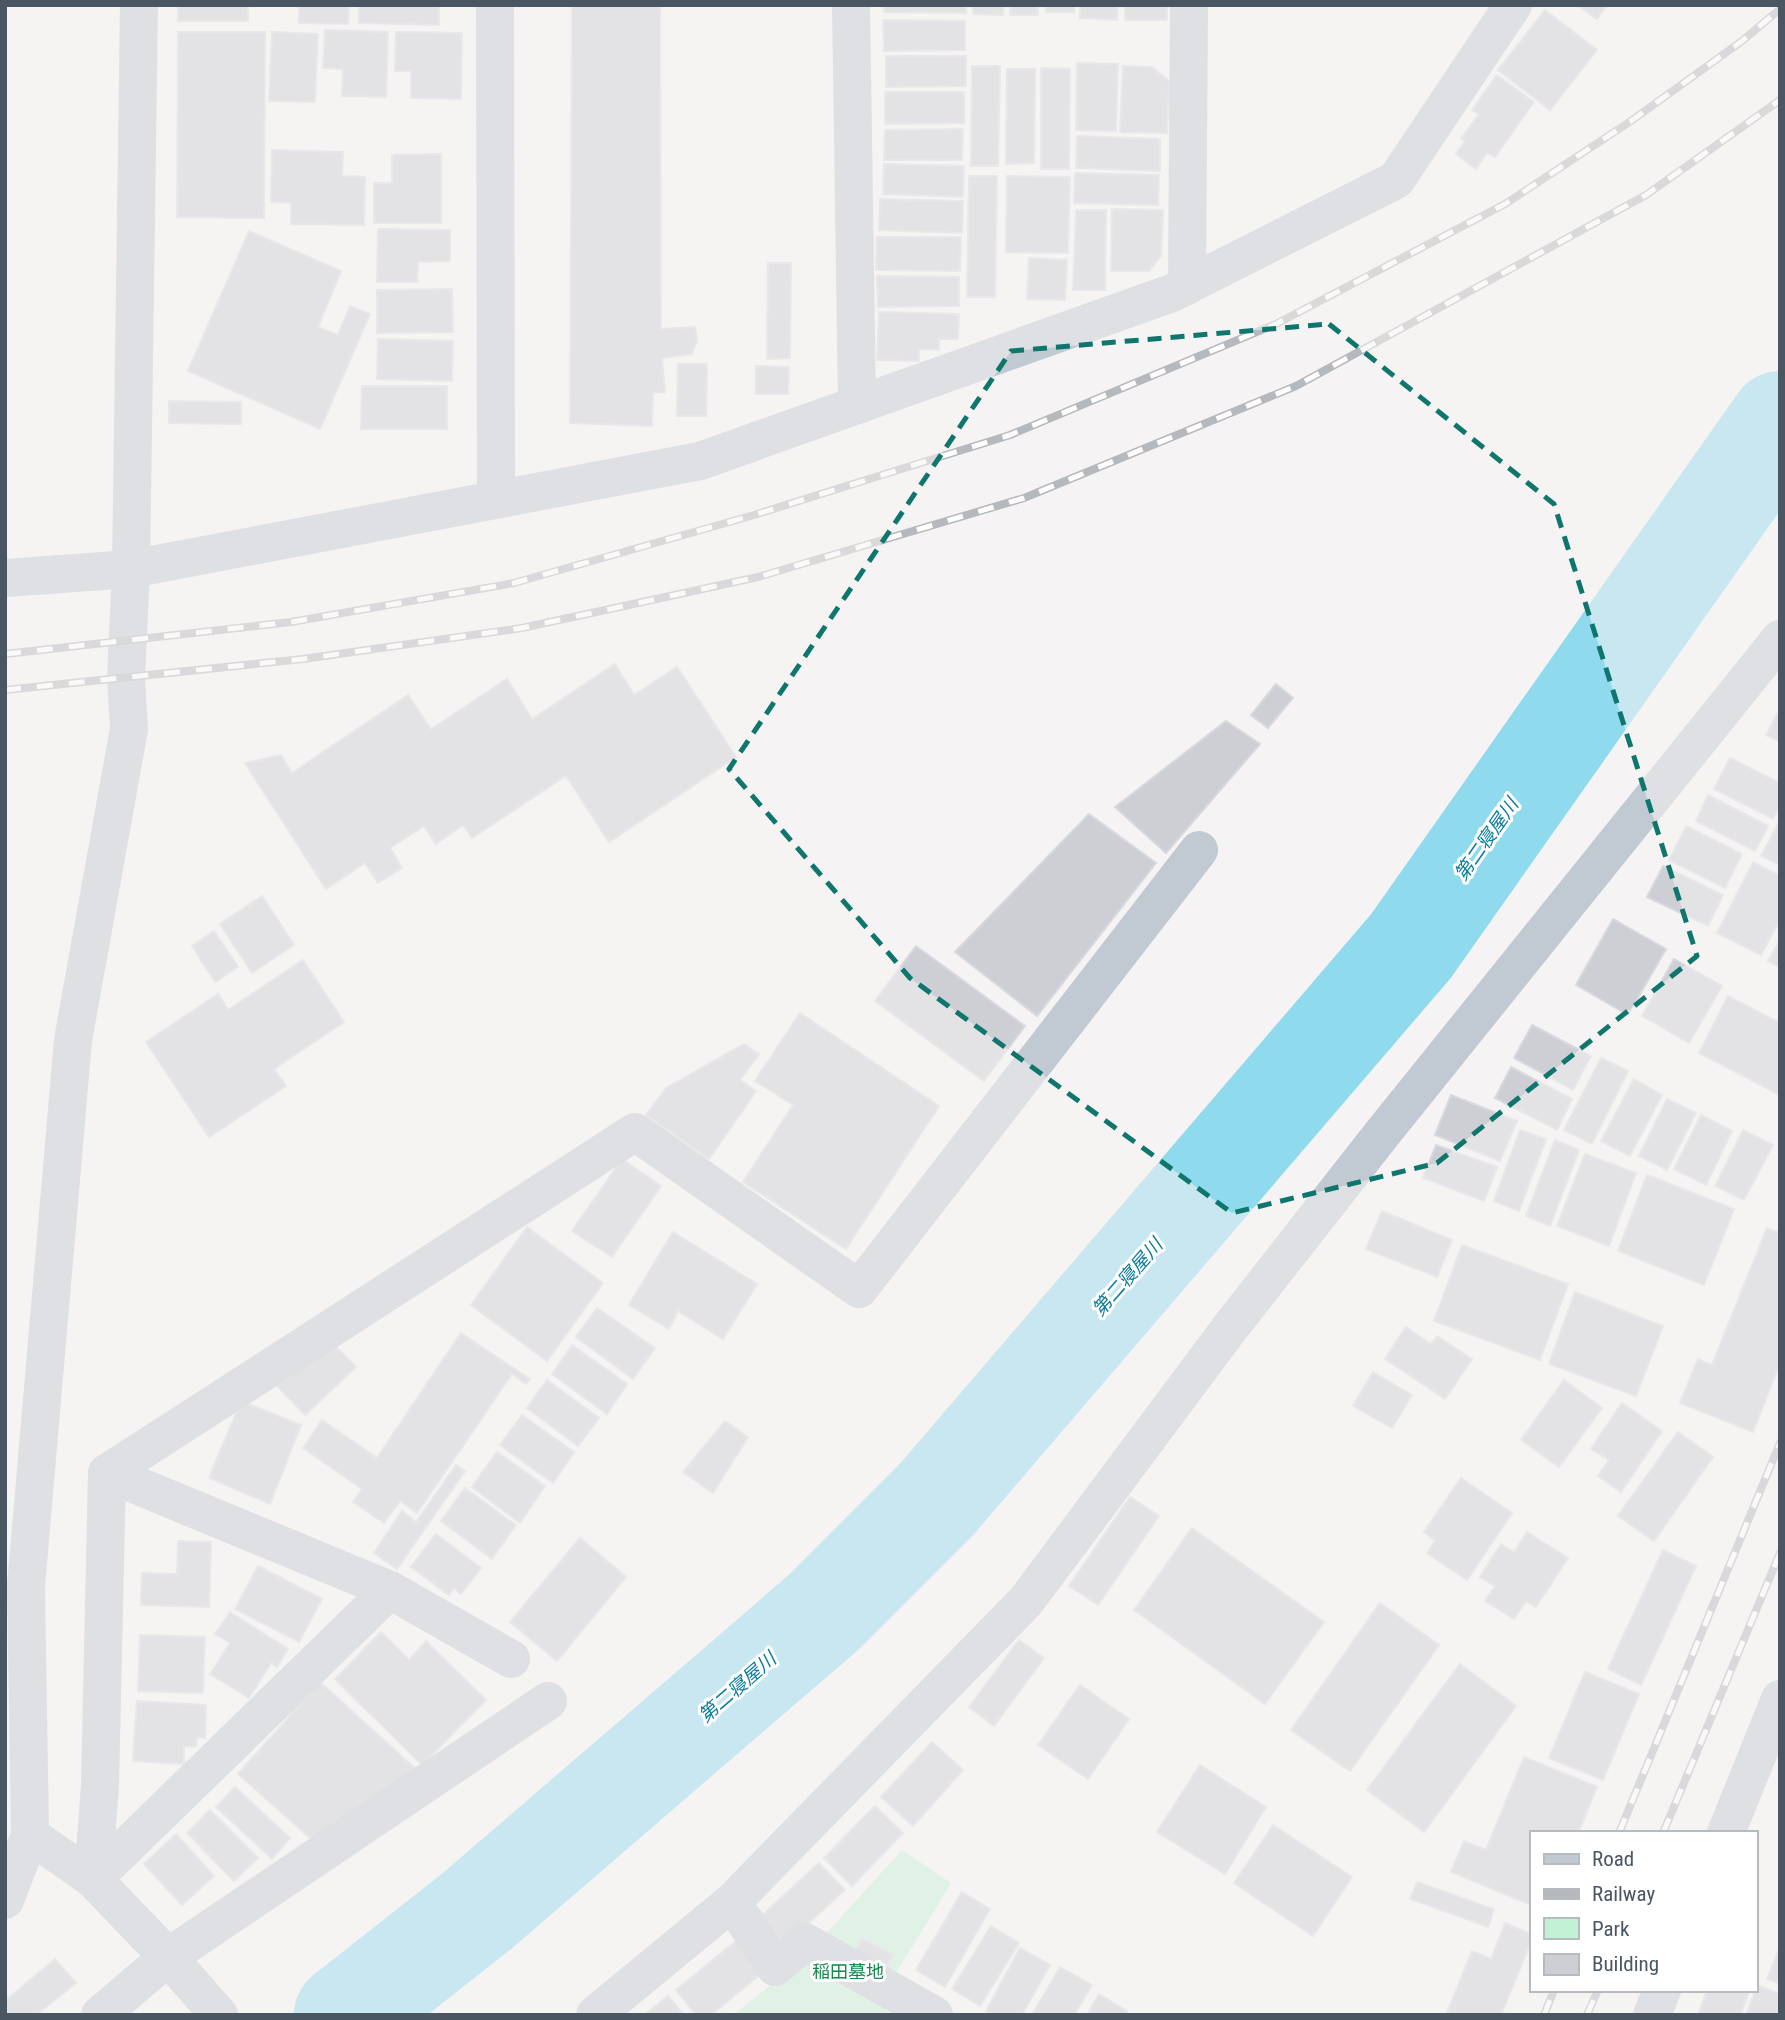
<svg xmlns="http://www.w3.org/2000/svg" width="1785" height="2020" viewBox="0 0 1785 2020" font-family="'Roboto Condensed','Noto Sans JP',sans-serif">
<style>
.green{fill:#c3f1d5}
.lines{fill:none;stroke-linecap:round;stroke-linejoin:round}
.river{stroke:#90daee;stroke-width:102}
.building{fill:#cdcfd5;stroke:#d7d9de;stroke-width:2}
.minor{stroke:#c1cad2;stroke-width:38}
.rail-casing{stroke:#b5b8bd;stroke-width:8}
.rail{stroke:#fff;stroke-width:5;stroke-dasharray:16;stroke-linecap:butt}
.marked{fill:none;stroke:#0f766e;stroke-width:5;stroke-dasharray:14 9;stroke-linejoin:round}
.labels{text-anchor:middle;stroke-width:6;stroke-linejoin:round;paint-order:stroke}
.park-label{font-size:18px;fill:#17864f;stroke:#fff}
.water-label{font-size:19px;font-style:italic;fill:#0c7c9b;stroke:#fff}
</style>
<rect width="100%" height="100%" fill="#f5f3f3"/>
<path class="green" d="M 902,1850 L 951,1883 L 877,2004 L 893,2015 L 733,2015 L 801,1961 Z"/>
<g class="lines">
<path class="river" d="M 345,2015 L 477,1911 L 824,1612 L 936,1500 L 1411,946 L 1780,422"/>
</g>
<g class="building">
<rect x="178" y="5" width="70" height="16"/>
<path d="M 299,5 L 349,5 L 348,24 L 299,23 Z"/>
<path d="M 359,5 L 439,5 L 439,25 L 359,23 Z"/>
<path d="M 572,5 L 660,5 L 661,329 L 695,327 L 697,341 L 692,354 L 662,358 L 665,392 L 653,393 L 652,426 L 570,423 Z"/>
<path d="M 884,5 L 966,5 L 966,13 L 884,12 Z"/>
<path d="M 973,5 L 1003,5 L 1003,15 L 973,14 Z"/>
<rect x="1010" y="5" width="28" height="10"/>
<rect x="1046" y="5" width="28" height="7"/>
<path d="M 1080,5 L 1118,5 L 1117,20 L 1080,18 Z"/>
<rect x="1125" y="5" width="42" height="15"/>
<path d="M 1577,5 L 1607,5 L 1597,19 Z"/>
<path d="M 1545,10 L 1597,50 L 1550,110 L 1498,70 Z"/>
<path d="M 883,20 L 965,21 L 965,50 L 884,51 Z"/>
<path d="M 325,30 L 388,32 L 386,97 L 342,96 L 343,69 L 323,68 Z"/>
<path d="M 178,32 L 265,32 L 264,218 L 177,217 Z"/>
<path d="M 272,32 L 318,34 L 315,102 L 269,101 Z"/>
<path d="M 396,32 L 462,33 L 461,99 L 411,98 L 411,71 L 395,71 Z"/>
<path d="M 886,56 L 966,56 L 966,86 L 886,87 Z"/>
<path d="M 1077,63 L 1118,64 L 1116,131 L 1076,130 Z"/>
<path d="M 972,66 L 1000,66 L 998,166 L 971,166 Z"/>
<path d="M 1123,66 L 1152,67 L 1169,81 L 1167,133 L 1120,132 Z"/>
<path d="M 1041,68 L 1070,69 L 1069,169 L 1041,169 Z"/>
<path d="M 1007,69 L 1035,69 L 1034,163 L 1006,164 Z"/>
<path d="M 1497,75 L 1534,102 L 1495,157 L 1487,153 L 1476,169 L 1456,154 L 1465,141 L 1461,139 L 1479,114 L 1472,110 Z"/>
<path d="M 885,92 L 964,92 L 964,123 L 885,124 Z"/>
<path d="M 963,129 L 962,160 L 884,160 L 885,130 Z"/>
<path d="M 1077,136 L 1160,139 L 1160,171 L 1076,168 Z"/>
<path d="M 272,150 L 343,152 L 342,176 L 365,177 L 364,225 L 291,224 L 291,203 L 271,202 Z"/>
<path d="M 441,154 L 441,223 L 374,223 L 374,183 L 392,183 L 392,155 Z"/>
<path d="M 884,164 L 964,166 L 963,197 L 883,194 Z"/>
<path d="M 1075,173 L 1159,175 L 1158,205 L 1074,203 Z"/>
<path d="M 969,176 L 997,176 L 995,297 L 967,297 Z"/>
<path d="M 1007,176 L 1070,177 L 1068,253 L 1006,252 Z"/>
<path d="M 880,199 L 963,201 L 962,233 L 879,230 Z"/>
<path d="M 1112,209 L 1163,210 L 1161,256 L 1149,271 L 1111,271 Z"/>
<path d="M 1076,210 L 1106,210 L 1105,290 L 1073,290 Z"/>
<path d="M 378,229 L 450,230 L 450,261 L 418,262 L 417,282 L 377,282 Z"/>
<path d="M 249,231 L 341,271 L 318,327 L 338,335 L 350,306 L 370,314 L 320,429 L 188,371 Z"/>
<path d="M 877,237 L 961,237 L 960,271 L 876,270 Z"/>
<path d="M 1029,258 L 1067,260 L 1065,300 L 1027,299 Z"/>
<path d="M 768,263 L 791,263 L 790,358 L 767,359 Z"/>
<path d="M 877,276 L 959,277 L 959,306 L 878,307 Z"/>
<path d="M 452,289 L 453,332 L 377,333 L 377,290 Z"/>
<path d="M 879,312 L 959,314 L 958,339 L 939,339 L 939,350 L 919,349 L 919,361 L 877,360 Z"/>
<path d="M 378,339 L 453,341 L 452,381 L 377,379 Z"/>
<path d="M 678,364 L 707,364 L 706,416 L 677,416 Z"/>
<path d="M 756,366 L 789,367 L 788,394 L 756,394 Z"/>
<path d="M 362,386 L 447,386 L 447,429 L 361,429 Z"/>
<path d="M 169,401 L 241,402 L 241,424 L 169,423 Z"/>
<path d="M 615,664 L 634,695 L 677,667 L 736,757 L 609,842 L 566,776 L 472,838 L 463,825 L 436,844 L 424,826 L 390,848 L 402,868 L 378,883 L 365,863 L 326,889 L 245,763 L 281,755 L 292,773 L 408,695 L 431,729 L 507,679 L 532,719 Z"/>
<path d="M 1276,684 L 1293,698 L 1268,728 L 1251,715 Z"/>
<path d="M 1777,714 L 1780,715 L 1780,742 L 1766,735 Z"/>
<path d="M 1226,721 L 1260,744 L 1166,853 L 1115,807 Z"/>
<path d="M 1730,758 L 1780,783 L 1780,806 L 1773,819 L 1714,789 Z"/>
<path d="M 1708,795 L 1768,826 L 1755,851 L 1696,821 Z"/>
<path d="M 1089,814 L 1156,863 L 1037,1016 L 955,952 Z"/>
<path d="M 1780,820 L 1780,865 L 1761,856 Z"/>
<path d="M 1686,826 L 1742,854 L 1725,888 L 1669,860 Z"/>
<path d="M 1753,862 L 1780,876 L 1780,919 L 1761,955 L 1717,933 Z"/>
<path d="M 1663,866 L 1723,895 L 1708,926 L 1647,897 Z"/>
<path d="M 262,896 L 294,945 L 252,973 L 220,924 Z"/>
<path d="M 1613,919 L 1666,949 L 1628,1015 L 1576,985 Z"/>
<path d="M 214,931 L 238,967 L 215,982 L 192,946 Z"/>
<path d="M 1780,940 L 1780,967 L 1768,961 Z"/>
<path d="M 916,946 L 1025,1026 L 984,1081 L 875,1001 Z"/>
<path d="M 1674,959 L 1722,986 L 1689,1043 L 1642,1016 Z"/>
<path d="M 303,960 L 344,1022 L 274,1069 L 286,1086 L 209,1137 L 146,1042 L 218,994 L 228,1010 Z"/>
<path d="M 1728,996 L 1780,1023 L 1780,1095 L 1699,1053 Z"/>
<path d="M 800,1013 L 939,1106 L 846,1249 L 743,1182 L 793,1105 L 755,1081 Z"/>
<path d="M 1532,1025 L 1591,1056 L 1573,1090 L 1514,1058 Z"/>
<path d="M 744,1044 L 759,1054 L 740,1080 L 756,1091 L 709,1159 L 646,1115 L 666,1088 Z"/>
<path d="M 1601,1058 L 1628,1071 L 1592,1144 L 1564,1130 Z"/>
<path d="M 1511,1067 L 1572,1099 L 1557,1130 L 1495,1098 Z"/>
<path d="M 1634,1079 L 1662,1095 L 1630,1156 L 1601,1141 Z"/>
<path d="M 1451,1095 L 1517,1121 L 1500,1161 L 1435,1135 Z"/>
<path d="M 1667,1099 L 1696,1113 L 1667,1170 L 1639,1156 Z"/>
<path d="M 1701,1115 L 1732,1131 L 1706,1185 L 1674,1169 Z"/>
<path d="M 1520,1130 L 1546,1139 L 1519,1211 L 1494,1201 Z"/>
<path d="M 1743,1130 L 1773,1145 L 1744,1200 L 1715,1186 Z"/>
<path d="M 1555,1140 L 1579,1150 L 1550,1226 L 1526,1216 Z"/>
<path d="M 1436,1145 L 1497,1167 L 1484,1201 L 1423,1178 Z"/>
<path d="M 1585,1154 L 1636,1173 L 1609,1246 L 1557,1226 Z"/>
<path d="M 622,1159 L 661,1186 L 612,1257 L 572,1231 Z"/>
<path d="M 1647,1175 L 1734,1209 L 1704,1285 L 1618,1251 Z"/>
<path d="M 1382,1211 L 1452,1240 L 1437,1277 L 1366,1249 Z"/>
<path d="M 527,1227 L 603,1283 L 547,1361 L 471,1305 Z"/>
<path d="M 1767,1228 L 1780,1233 L 1780,1363 L 1753,1432 L 1680,1403 L 1698,1359 L 1712,1365 Z"/>
<path d="M 673,1232 L 757,1284 L 723,1339 L 678,1311 L 669,1329 L 629,1305 Z"/>
<path d="M 1462,1245 L 1568,1284 L 1540,1360 L 1434,1321 Z"/>
<path d="M 1575,1292 L 1663,1326 L 1636,1396 L 1549,1364 Z"/>
<path d="M 597,1308 L 655,1348 L 633,1379 L 576,1337 Z"/>
<path d="M 1406,1327 L 1431,1344 L 1437,1336 L 1472,1359 L 1445,1399 L 1385,1359 Z"/>
<path d="M 461,1333 L 530,1379 L 526,1384 L 512,1374 L 417,1513 L 400,1501 L 384,1523 L 353,1502 L 362,1489 L 303,1448 L 322,1420 L 377,1458 Z"/>
<path d="M 334,1345 L 356,1367 L 305,1415 L 277,1386 Z"/>
<path d="M 572,1345 L 627,1384 L 607,1414 L 552,1374 Z"/>
<path d="M 1373,1372 L 1412,1395 L 1392,1428 L 1353,1406 Z"/>
<path d="M 547,1380 L 599,1418 L 578,1446 L 527,1408 Z"/>
<path d="M 1564,1380 L 1602,1408 L 1559,1467 L 1521,1440 Z"/>
<path d="M 241,1401 L 301,1425 L 270,1504 L 209,1478 Z"/>
<path d="M 1622,1403 L 1662,1431 L 1621,1492 L 1598,1476 L 1609,1460 L 1591,1449 Z"/>
<path d="M 522,1415 L 574,1452 L 553,1483 L 500,1445 Z"/>
<path d="M 725,1421 L 748,1437 L 713,1493 L 683,1472 Z"/>
<path d="M 1678,1432 L 1713,1457 L 1654,1541 L 1618,1516 Z"/>
<path d="M 497,1452 L 545,1486 L 520,1523 L 472,1487 Z"/>
<path d="M 456,1465 L 465,1471 L 397,1569 L 374,1553 L 402,1511 L 416,1522 Z"/>
<path d="M 1461,1478 L 1512,1513 L 1467,1580 L 1427,1553 L 1435,1541 L 1424,1532 Z"/>
<path d="M 465,1488 L 516,1525 L 492,1559 L 441,1521 Z"/>
<path d="M 1130,1497 L 1159,1516 L 1098,1605 L 1069,1586 Z"/>
<path d="M 1192,1528 L 1324,1622 L 1265,1704 L 1134,1610 Z"/>
<path d="M 1527,1532 L 1568,1558 L 1536,1607 L 1526,1601 L 1514,1619 L 1485,1601 L 1495,1586 L 1480,1577 L 1501,1544 L 1514,1552 Z"/>
<path d="M 436,1534 L 481,1568 L 461,1594 L 454,1588 L 449,1595 L 411,1567 Z"/>
<path d="M 580,1538 L 626,1577 L 557,1661 L 510,1622 Z"/>
<path d="M 178,1541 L 211,1542 L 209,1607 L 141,1605 L 142,1573 L 177,1574 Z"/>
<path d="M 1663,1550 L 1696,1566 L 1641,1685 L 1608,1669 Z"/>
<path d="M 258,1566 L 322,1599 L 299,1642 L 235,1609 Z"/>
<path d="M 1380,1603 L 1439,1645 L 1350,1771 L 1291,1730 Z"/>
<path d="M 230,1612 L 288,1649 L 277,1667 L 271,1663 L 249,1698 L 210,1674 L 230,1643 L 215,1634 Z"/>
<path d="M 381,1632 L 409,1660 L 426,1641 L 486,1700 L 422,1765 L 335,1679 Z"/>
<path d="M 140,1635 L 205,1637 L 203,1693 L 138,1691 Z"/>
<path d="M 1019,1640 L 1044,1658 L 994,1726 L 969,1707 Z"/>
<path d="M 1460,1664 L 1516,1706 L 1424,1832 L 1367,1790 Z"/>
<path d="M 1585,1672 L 1639,1694 L 1603,1780 L 1549,1758 Z"/>
<path d="M 320,1682 L 417,1770 L 311,1839 L 238,1774 Z"/>
<path d="M 1080,1685 L 1129,1719 L 1088,1779 L 1038,1745 Z"/>
<path d="M 137,1701 L 206,1705 L 205,1738 L 197,1737 L 196,1747 L 184,1746 L 184,1764 L 133,1761 Z"/>
<path d="M 932,1742 L 963,1770 L 913,1826 L 881,1797 Z"/>
<path d="M 1524,1757 L 1597,1787 L 1578,1833 L 1531,1833 L 1531,1905 L 1451,1872 L 1464,1841 L 1486,1850 Z"/>
<path d="M 1200,1765 L 1266,1807 L 1225,1874 L 1157,1832 Z"/>
<path d="M 235,1787 L 290,1838 L 272,1859 L 216,1807 Z"/>
<path d="M 875,1806 L 903,1833 L 852,1886 L 824,1858 Z"/>
<path d="M 210,1810 L 258,1858 L 234,1881 L 187,1833 Z"/>
<path d="M 1273,1825 L 1352,1877 L 1313,1936 L 1234,1883 Z"/>
<path d="M 176,1834 L 214,1876 L 182,1905 L 144,1864 Z"/>
<path d="M 819,1863 L 845,1890 L 785,1945 L 760,1917 Z"/>
<path d="M 1417,1882 L 1494,1909 L 1488,1927 L 1410,1899 Z"/>
<path d="M 962,1892 L 990,1909 L 945,1987 L 916,1970 Z"/>
<path d="M 1505,1923 L 1531,1934 L 1531,1942 L 1501,2015 L 1446,2015 L 1472,1951 L 1491,1959 Z"/>
<path d="M 991,1926 L 1019,1943 L 980,2006 L 952,1989 Z"/>
<path d="M 862,1938 L 893,1955 L 882,1974 L 851,1957 Z"/>
<path d="M 736,1941 L 762,1973 L 711,2015 L 696,2015 L 676,1990 Z"/>
<path d="M 1780,1947 L 1780,1984 L 1767,1979 Z"/>
<path d="M 1020,1948 L 1050,1965 L 1022,2015 L 993,2015 L 986,2011 Z"/>
<path d="M 55,1959 L 76,1983 L 36,2015 L 5,2015 L 5,2001 Z"/>
<path d="M 1060,1967 L 1092,1985 L 1074,2015 L 1032,2015 Z"/>
<path d="M 1757,1985 L 1780,1994 L 1778,2015 L 1746,2015 Z"/>
<path d="M 1707,1990 L 1750,1990 L 1740,2015 L 1698,2015 Z"/>
<path d="M 1099,1994 L 1127,2011 L 1125,2015 L 1087,2015 Z"/>
<path d="M 668,1996 L 684,2015 L 644,2015 Z"/>
</g>
<g class="lines">
<g class="minor">
<path d="M 495,5 L 496,499"/>
<path d="M 851,5 L 857,405"/>
<path d="M 1187,286 L 1189,5"/>
<path d="M 5,578 L 131,569 L 700,461 L 1172,293 L 1396,180 L 1513,5"/>
<path d="M 511,1659 L 390,1590 L 107,1473 L 635,1132 L 859,1289 L 1199,850"/>
<path d="M 1726,1833 L 1780,1699"/>
<path d="M 30,1835 L 93,1879 L 168,1957 L 219,2015"/>
<path d="M 93,1879 L 390,1590"/>
<path d="M 93,1879 L 100,1785 L 107,1473"/>
<path d="M 5,1900 L 30,1835 L 26,1586 L 73,1040 L 129,729 L 126,678 L 131,569 L 139,5"/>
<path d="M 732,1902 L 775,1967 L 805,1942 L 934,2015"/>
<path d="M 100,2015 L 168,1957 L 548,1701"/>
<path d="M 595,2015 L 732,1902 L 1026,1601 L 1229,1329 L 1381,1135 L 1780,639"/>
<path d="M 1652,2015 L 1662,1990"/>
</g>
<g class="rail-casing">
<g id="rail">
<path d="M 5,654 L 291,622 L 514,583 L 754,515 L 1010,435 L 1276,324 L 1505,204 L 1631,121 L 1742,41 L 1780,9"/>
<path d="M 5,690 L 303,659 L 522,628 L 758,577 L 1024,498 L 1296,386 L 1646,195 L 1780,100"/>
<path d="M 1619,1833 L 1780,1443"/>
<path d="M 1663,1833 L 1780,1553"/>
<path d="M 1544,2015 L 1554,1990"/>
<path d="M 1587,2015 L 1598,1990"/>
</g>
</g>
<use href="#rail" class="rail"/>
</g>
<path d="M0 0H1785V2020H0ZM 1329,324 L 1554,504 L 1697,956 L 1437,1163 L 1232,1213 L 910,978 L 729,769 L 1011,351 Z" fill="#f5f3f3" fill-opacity=".55" fill-rule="evenodd"/>
<path class="marked" d="M 1329,324 L 1554,504 L 1697,956 L 1437,1163 L 1232,1213 L 910,978 L 729,769 L 1011,351 Z"/>
<g class="labels">
<g class="park-label">
<text x="848" y="1978">稲田墓地</text>
</g>
<g class="water-label">
<text transform="translate(1486 839) rotate(-55)" y="7">第二寝屋川</text>
<text transform="translate(1127 1277) rotate(-49)" y="7">第二寝屋川</text>
<text transform="translate(737 1687) rotate(-41)" y="7">第二寝屋川</text>
</g>
</g>
<rect width="1785" height="2020" fill="none" stroke="#4a5661" stroke-width="14"/>
<rect x="1530" y="1831" width="228" height="161" fill="#ffffff" stroke="#b7bbc0" stroke-width="2"/>
<rect x="1544" y="1854" width="35" height="10" fill="#c1cad2" stroke="#b7bbc0" stroke-width="2"/>
<text x="1592" y="1866" font-size="21" fill="#4a5661">Road</text>
<rect x="1544" y="1889" width="35" height="10" fill="#b5b8bd" stroke="#b7bbc0" stroke-width="2"/>
<text x="1592" y="1901" font-size="21" fill="#4a5661">Railway</text>
<rect x="1544" y="1918" width="35" height="21" fill="#c3f1d5" stroke="#b7bbc0" stroke-width="2"/>
<text x="1592" y="1936" font-size="21" fill="#4a5661">Park</text>
<rect x="1544" y="1954" width="35" height="21" fill="#cdcfd5" stroke="#b7bbc0" stroke-width="2"/>
<text x="1592" y="1971" font-size="21" fill="#4a5661">Building</text>
</svg>
